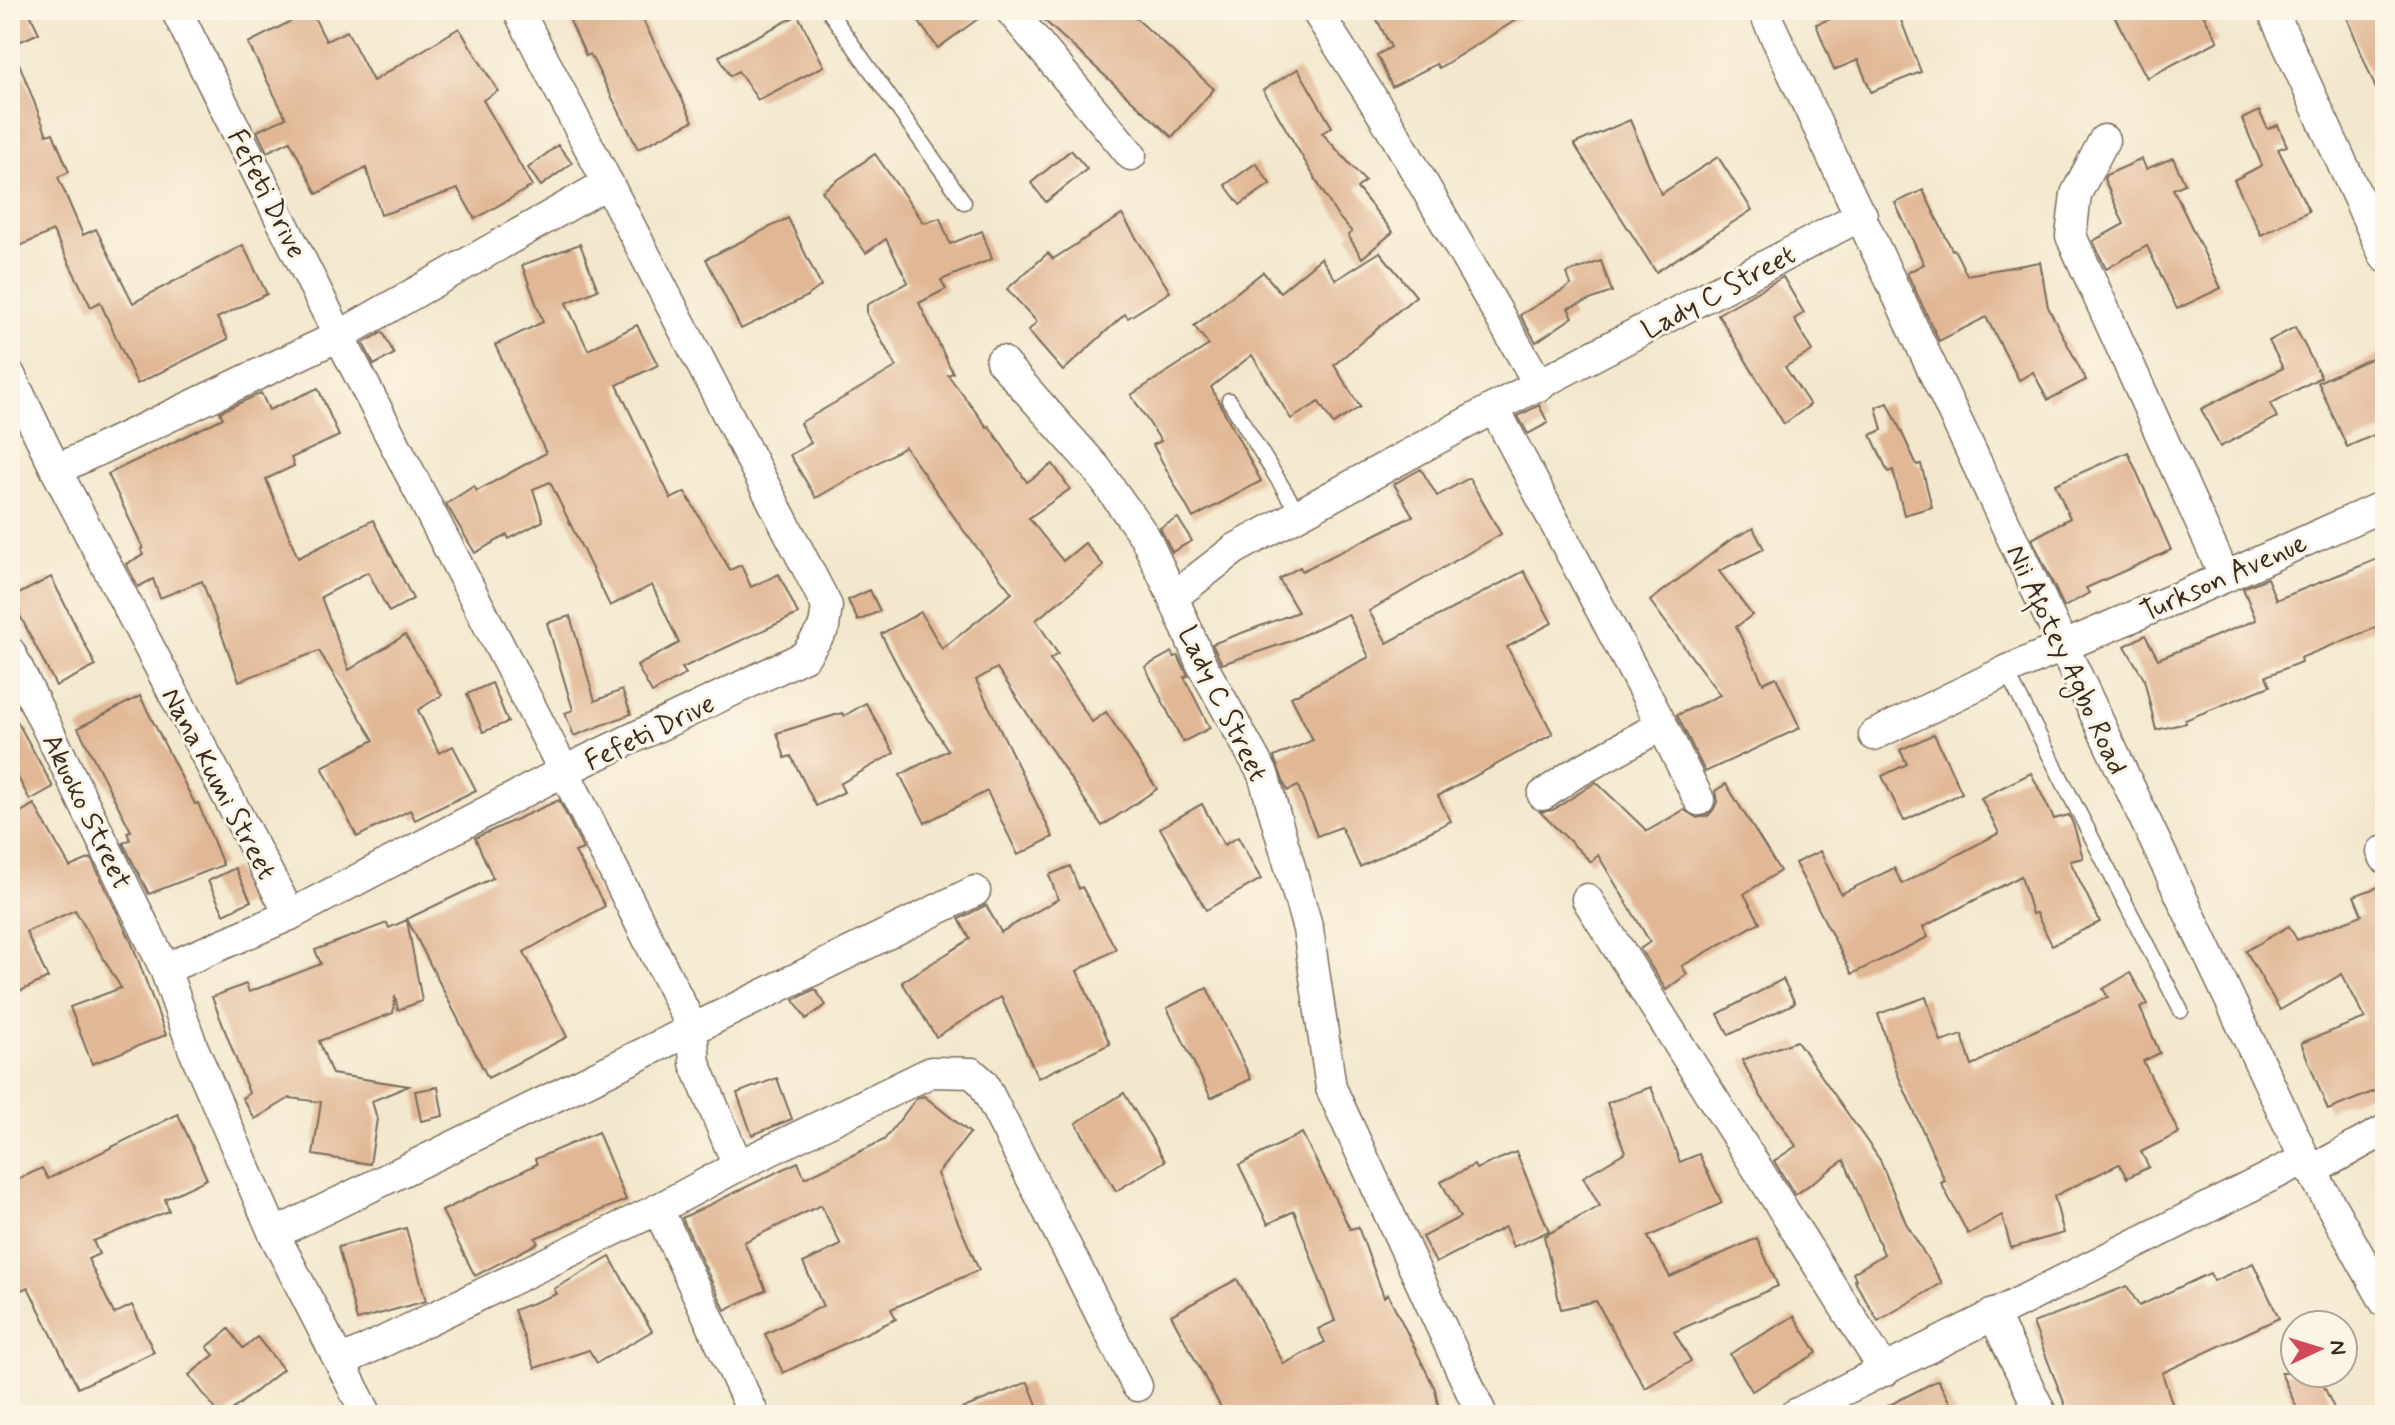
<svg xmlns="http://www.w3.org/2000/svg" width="2395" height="1425" viewBox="0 0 2395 1425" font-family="Mynerve,sans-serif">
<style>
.building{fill:#e1b795}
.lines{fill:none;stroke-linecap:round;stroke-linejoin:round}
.lane-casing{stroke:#7b6c5b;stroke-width:17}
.street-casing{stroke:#7b6c5b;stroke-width:33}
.lane{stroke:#fff;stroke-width:14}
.street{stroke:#fff;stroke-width:30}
.labels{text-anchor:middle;stroke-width:6;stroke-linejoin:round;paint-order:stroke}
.street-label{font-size:28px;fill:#3b2a1e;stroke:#fcf5e5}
</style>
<rect width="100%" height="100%" fill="#fcf5e5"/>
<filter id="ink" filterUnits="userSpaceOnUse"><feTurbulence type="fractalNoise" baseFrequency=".0125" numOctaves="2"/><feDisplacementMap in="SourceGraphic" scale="16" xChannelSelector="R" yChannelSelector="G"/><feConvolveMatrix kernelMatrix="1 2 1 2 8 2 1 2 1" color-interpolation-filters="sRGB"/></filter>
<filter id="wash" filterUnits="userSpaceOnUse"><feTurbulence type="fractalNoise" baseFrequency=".006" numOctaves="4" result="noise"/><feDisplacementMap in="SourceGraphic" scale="32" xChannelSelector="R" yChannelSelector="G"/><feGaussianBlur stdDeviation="1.8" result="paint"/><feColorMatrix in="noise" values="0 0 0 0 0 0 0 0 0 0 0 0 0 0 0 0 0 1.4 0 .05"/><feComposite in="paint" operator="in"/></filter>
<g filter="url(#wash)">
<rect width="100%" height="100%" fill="#f3e8cd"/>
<g id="blocks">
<g class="building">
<path d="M 10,10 L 28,10 L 39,33 L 12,45 L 47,135 L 53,133 L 69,172 L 58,177 L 83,235 L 96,229 L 133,303 L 243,245 L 267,294 L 217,318 L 228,339 L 137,384 L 100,302 L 91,307 L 53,231 L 18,247 L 10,230 Z"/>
<path d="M 565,10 L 638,10 L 693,121 L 638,149 L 590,54 L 586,56 Z"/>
<path d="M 910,10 L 990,10 L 938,48 Z"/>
<path d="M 1033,10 L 1127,10 L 1214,89 L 1172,137 Z"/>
<path d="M 1372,10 L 1532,10 L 1439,68 L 1436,64 L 1392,87 L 1377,55 L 1391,47 Z"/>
<path d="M 1855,10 L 1897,10 L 1921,72 L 1871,92 L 1858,60 L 1834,70 L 1816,24 Z"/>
<path d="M 2111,10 L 2201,10 L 2218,41 L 2147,78 Z"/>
<path d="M 2344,10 L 2385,10 L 2385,109 L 2384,109 Z"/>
<path d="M 311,11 L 326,41 L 347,31 L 373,81 L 459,28 L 498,91 L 483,100 L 532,186 L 475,219 L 458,189 L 381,215 L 366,168 L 317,194 L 290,141 L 267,152 L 257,131 L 286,118 L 248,43 Z"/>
<path d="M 798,15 L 824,66 L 758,100 L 738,71 L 730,76 L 719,56 Z"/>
<path d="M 1298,69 L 1332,127 L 1322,133 L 1365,181 L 1357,188 L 1393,232 L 1362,258 L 1348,235 L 1352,232 L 1336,214 L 1263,90 Z"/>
<path d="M 2259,111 L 2268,129 L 2278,125 L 2287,146 L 2278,149 L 2309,211 L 2261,235 L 2234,180 L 2262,165 L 2242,119 Z"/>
<path d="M 1630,120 L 1661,194 L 1718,157 L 1752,210 L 1656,272 L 1574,144 Z"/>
<path d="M 558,145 L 572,163 L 541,186 L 528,168 Z"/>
<path d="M 1071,150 L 1087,169 L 1046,202 L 1031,183 Z"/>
<path d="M 875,154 L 924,223 L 940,218 L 950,244 L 982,231 L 992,259 L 941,280 L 946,289 L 919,303 L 953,373 L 948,375 L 987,427 L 989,426 L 1027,482 L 1053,464 L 1070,489 L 1029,518 L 1063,561 L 1085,543 L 1104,566 L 1036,620 L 1058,654 L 1050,659 L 1092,722 L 1106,712 L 1157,789 L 1102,826 L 997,668 L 976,680 L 1053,837 L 1018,855 L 987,791 L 925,823 L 900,775 L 948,750 L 913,695 L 881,634 L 921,612 L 942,649 L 1012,593 L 964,531 L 905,447 L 816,498 L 790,455 L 811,443 L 800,423 L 896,367 L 867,314 L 867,305 L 908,282 L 886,239 L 866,253 L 822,191 Z"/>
<path d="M 2173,158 L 2185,184 L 2173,189 L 2221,288 L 2177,309 L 2147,246 L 2106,269 L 2093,241 L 2124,224 L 2104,179 L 2106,175 L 2142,159 L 2146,169 Z"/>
<path d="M 1256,163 L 1270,184 L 1240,205 L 1225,185 Z"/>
<path d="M 1923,190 L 1952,250 L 1954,249 L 1967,275 L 2040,262 L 2048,307 L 2086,380 L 2048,400 L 2033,372 L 2019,380 L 1986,317 L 1939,341 L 1907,273 L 1924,264 L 1895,203 Z"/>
<path d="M 1122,215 L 1170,292 L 1128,318 L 1125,314 L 1063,371 L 1028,331 L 1037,322 L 1007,289 L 1048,253 L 1053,259 Z"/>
<path d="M 788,218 L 821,286 L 806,297 L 741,329 L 706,259 Z"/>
<path d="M 580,244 L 598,290 L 566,303 L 588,350 L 637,325 L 658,365 L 617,385 L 671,499 L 685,492 L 730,570 L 741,565 L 751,587 L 779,574 L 798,614 L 682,668 L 686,674 L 652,693 L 637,666 L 679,643 L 652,585 L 610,606 L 550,482 L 533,489 L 543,521 L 509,539 L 507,535 L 475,553 L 446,504 L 474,486 L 477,491 L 546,453 L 495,345 L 543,322 L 522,265 Z"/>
<path d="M 1380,252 L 1416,296 L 1334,365 L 1360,407 L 1333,424 L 1319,402 L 1291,419 L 1252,355 L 1211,387 L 1261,481 L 1193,518 L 1153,445 L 1161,441 L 1131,395 L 1209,345 L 1194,326 L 1263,272 L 1280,292 L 1321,258 L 1336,280 Z"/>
<path d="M 1601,261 L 1612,292 L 1568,308 L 1573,317 L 1536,342 L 1520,315 L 1571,285 L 1567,273 Z"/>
<path d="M 1783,277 L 1804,313 L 1794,319 L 1812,351 L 1785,367 L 1810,405 L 1784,424 L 1718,314 Z"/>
<path d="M 2295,327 L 2321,377 L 2270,404 L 2277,417 L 2220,447 L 2201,409 L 2283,368 L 2269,341 Z"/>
<path d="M 383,332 L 394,354 L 374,365 L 363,343 Z"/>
<path d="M 2385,352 L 2385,430 L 2347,447 L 2318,382 Z"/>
<path d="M 318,388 L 339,436 L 291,458 L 294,466 L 266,479 L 298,558 L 373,520 L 413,599 L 389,612 L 368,572 L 321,597 L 349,670 L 405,635 L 442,695 L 418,710 L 439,753 L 453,746 L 476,790 L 415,820 L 410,810 L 357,837 L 322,767 L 374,740 L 319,651 L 239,681 L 202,581 L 160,598 L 153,579 L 138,587 L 126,564 L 143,555 L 141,549 L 143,548 L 108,474 L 223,418 L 220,412 L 261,393 L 269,410 Z"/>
<path d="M 1888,403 L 1917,465 L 1921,464 L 1932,507 L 1904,515 L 1893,470 L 1888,472 L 1871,435 L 1882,430 L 1876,407 Z"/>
<path d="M 1539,405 L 1548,423 L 1528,434 L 1518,416 Z"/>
<path d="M 2128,452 L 2171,550 L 2086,588 L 2089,593 L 2064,607 L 2032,539 L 2070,518 L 2055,484 Z"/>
<path d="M 1421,469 L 1437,496 L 1469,478 L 1501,534 L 1369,611 L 1387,643 L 1524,571 L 1552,623 L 1507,647 L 1553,734 L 1438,796 L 1451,821 L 1360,867 L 1341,827 L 1317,836 L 1298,786 L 1287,791 L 1274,757 L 1313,740 L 1291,697 L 1369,657 L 1348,614 L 1288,642 L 1222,664 L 1212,644 L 1298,612 L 1279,579 L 1300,567 L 1302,571 L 1413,516 L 1394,484 Z"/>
<path d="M 1178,518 L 1192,541 L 1172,552 L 1160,528 Z"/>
<path d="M 1753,528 L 1764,549 L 1719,571 L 1752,615 L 1736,627 L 1763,683 L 1776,677 L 1800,728 L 1705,772 L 1677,715 L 1720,695 L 1650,601 L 1730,540 Z"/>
<path d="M 2385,556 L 2385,624 L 2300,658 L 2301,662 L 2266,676 L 2270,686 L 2185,720 L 2186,723 L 2156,730 L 2144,679 L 2125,646 L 2145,635 L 2158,659 L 2256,620 L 2243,588 L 2267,578 L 2276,600 Z"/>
<path d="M 51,577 L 96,666 L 56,686 L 11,598 Z"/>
<path d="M 870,590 L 880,611 L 858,621 L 848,600 Z"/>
<path d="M 570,616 L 595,701 L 622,690 L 631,714 L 574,736 L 565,713 L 573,710 L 547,623 Z"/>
<path d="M 1172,652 L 1174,657 L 1178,656 L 1188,676 L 1184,677 L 1210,728 L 1183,742 L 1145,667 Z"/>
<path d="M 492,683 L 508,722 L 483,732 L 467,694 Z"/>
<path d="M 140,696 L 195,804 L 198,803 L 223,865 L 149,894 L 123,843 L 130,840 L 127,832 L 131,831 L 78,728 Z"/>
<path d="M 866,703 L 894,753 L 840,784 L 844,792 L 816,806 L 791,756 L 785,758 L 777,733 L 842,713 L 844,716 Z"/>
<path d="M 10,708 L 53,787 L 30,800 L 10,763 Z"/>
<path d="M 1934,734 L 1962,793 L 1904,821 L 1882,776 L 1907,764 L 1900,750 Z"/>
<path d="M 2031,773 L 2054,819 L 2069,815 L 2074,826 L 2083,858 L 2070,861 L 2100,922 L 2052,945 L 2036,913 L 2032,914 L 2021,876 L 1923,927 L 1928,937 L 1852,974 L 1795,863 L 1820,851 L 1841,894 L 1894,868 L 1902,884 L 1999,833 L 1981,798 Z"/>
<path d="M 1596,782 L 1647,831 L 1684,810 L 1697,818 L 1708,816 L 1714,809 L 1717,802 L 1715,791 L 1726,784 L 1780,871 L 1744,894 L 1760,922 L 1682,966 L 1687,974 L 1666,990 L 1640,949 L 1650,942 L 1598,855 L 1591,862 L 1540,812 L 1553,810 Z"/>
<path d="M 559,800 L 583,849 L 575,852 L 605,906 L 524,952 L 567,1037 L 488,1078 L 407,919 L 493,878 L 475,838 Z"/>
<path d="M 34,804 L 70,867 L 91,858 L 131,941 L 166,1035 L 92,1064 L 70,1007 L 121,988 L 75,910 L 26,932 L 48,978 L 10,996 L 10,819 Z"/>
<path d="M 1202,804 L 1224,845 L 1238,837 L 1261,879 L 1206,910 L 1160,828 Z"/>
<path d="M 1070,866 L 1079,889 L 1082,887 L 1116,949 L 1077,971 L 1110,1044 L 1038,1078 L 1001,997 L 936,1037 L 902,982 L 970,939 L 959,919 L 986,905 L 1001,932 L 1058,899 L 1049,875 Z"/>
<path d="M 235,868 L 251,901 L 224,914 L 208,881 Z"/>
<path d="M 2378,887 L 2385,904 L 2385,1087 L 2328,1110 L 2301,1043 L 2365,1018 L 2342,974 L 2280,1010 L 2246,951 L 2289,926 L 2297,940 L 2362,915 L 2354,896 Z"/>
<path d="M 407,920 L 422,1001 L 398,1010 L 395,996 L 393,1013 L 319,1041 L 332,1074 L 409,1086 L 372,1101 L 377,1119 L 370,1164 L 313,1155 L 321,1102 L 290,1098 L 255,1119 L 242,1098 L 249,1093 L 212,997 L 246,984 L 249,992 L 321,964 L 315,950 L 387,923 L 389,928 Z"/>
<path d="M 2130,973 L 2148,1004 L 2140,1008 L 2160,1053 L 2143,1061 L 2179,1133 L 2141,1152 L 2149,1167 L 2127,1178 L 2119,1164 L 2054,1196 L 2064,1233 L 2011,1248 L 2002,1215 L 1968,1234 L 1941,1183 L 1945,1181 L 1897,1073 L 1878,1014 L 1926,997 L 1941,1042 L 1962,1035 L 1972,1066 L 2025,1035 L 2108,997 L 2103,989 Z"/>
<path d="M 1783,979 L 1795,1003 L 1729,1035 L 1718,1014 Z"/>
<path d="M 1207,988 L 1251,1079 L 1211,1098 L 1167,1008 Z"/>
<path d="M 815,989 L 826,1005 L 806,1019 L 794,1000 Z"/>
<path d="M 1797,1041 L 1880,1160 L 1906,1223 L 1942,1283 L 1878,1321 L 1854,1280 L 1856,1279 L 1853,1273 L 1884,1254 L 1844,1160 L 1795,1195 L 1774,1161 L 1796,1146 L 1760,1095 L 1742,1060 Z"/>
<path d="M 777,1078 L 792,1119 L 752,1135 L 737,1093 Z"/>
<path d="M 438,1087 L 443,1116 L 421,1121 L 415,1091 Z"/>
<path d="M 1651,1087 L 1680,1162 L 1699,1154 L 1722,1203 L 1648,1237 L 1670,1277 L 1757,1238 L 1778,1286 L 1674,1332 L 1691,1361 L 1645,1388 L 1596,1301 L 1561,1309 L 1544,1236 L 1600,1206 L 1583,1177 L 1625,1152 L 1607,1103 Z"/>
<path d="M 1124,1093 L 1165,1161 L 1116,1191 L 1076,1123 Z"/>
<path d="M 924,1096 L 970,1133 L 937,1174 L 979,1270 L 891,1309 L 896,1319 L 783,1373 L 765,1334 L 823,1306 L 803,1263 L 841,1245 L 821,1205 L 744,1242 L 766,1290 L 725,1310 L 682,1218 L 798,1162 L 805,1178 L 884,1140 L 916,1099 Z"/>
<path d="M 178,1114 L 207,1179 L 165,1199 L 169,1211 L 93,1241 L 99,1254 L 88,1259 L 114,1314 L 132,1305 L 154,1352 L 78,1388 L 28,1287 L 10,1295 L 10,1183 L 42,1168 L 48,1179 Z"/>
<path d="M 598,1132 L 626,1200 L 535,1238 L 538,1243 L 475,1276 L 442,1211 L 537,1164 L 535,1159 Z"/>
<path d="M 1302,1133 L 1350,1229 L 1358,1227 L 1384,1297 L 1388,1294 L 1435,1389 L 1440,1415 L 1225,1415 L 1171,1315 L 1237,1279 L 1284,1364 L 1325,1342 L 1318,1329 L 1335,1321 L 1294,1211 L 1268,1224 L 1239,1165 Z"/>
<path d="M 1516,1152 L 1549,1231 L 1513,1247 L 1505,1227 L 1436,1263 L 1422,1237 L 1460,1217 L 1441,1182 L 1474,1165 L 1476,1169 Z"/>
<path d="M 406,1228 L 426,1301 L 357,1320 L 338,1247 Z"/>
<path d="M 610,1257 L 652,1331 L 597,1363 L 589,1350 L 535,1368 L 514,1310 L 557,1294 L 554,1289 Z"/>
<path d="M 2253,1263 L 2279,1318 L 2162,1373 L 2176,1415 L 2069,1415 L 2033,1323 L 2127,1286 L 2139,1306 L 2210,1273 L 2214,1281 Z"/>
<path d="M 1794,1316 L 1817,1353 L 1752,1391 L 1730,1354 Z"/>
<path d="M 229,1329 L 243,1348 L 257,1337 L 283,1369 L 226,1415 L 220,1415 L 189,1375 L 214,1355 L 207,1347 Z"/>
<path d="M 2281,1373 L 2318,1373 L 2337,1415 L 2300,1415 Z"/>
<path d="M 1938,1380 L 1956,1415 L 1870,1415 Z"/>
<path d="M 1028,1382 L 1041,1415 L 949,1415 L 949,1414 Z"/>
</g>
</g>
</g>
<g filter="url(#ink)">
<use href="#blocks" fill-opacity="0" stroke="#7b6c5b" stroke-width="2"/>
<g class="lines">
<g class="lane-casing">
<g id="lane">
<path d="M 828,10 L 964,202"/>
<path d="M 1229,400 L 1299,514"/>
<path d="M 2006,671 L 2181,1011"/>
</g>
</g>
<g class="street-casing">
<g id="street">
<path d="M 176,10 L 339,336 L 564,771 L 805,656 L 824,627 L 827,606 L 518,10"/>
<path d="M 1010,10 L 1131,155"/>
<path d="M 1316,10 L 1391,128 L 1540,386"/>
<path d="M 1763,10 L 2305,1159 L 2385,1302"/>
<path d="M 2272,10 L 2385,257"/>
<path d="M 2104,140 L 2076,194 L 2071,236 L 2225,577"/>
<path d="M 1001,361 L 1096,468 L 1145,537 L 1173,597"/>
<path d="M 10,375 L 56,470 L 290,915 L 564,771 L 692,1027 L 695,1063 L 738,1166"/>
<path d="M 1494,408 L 1662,725 L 1699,800"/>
<path d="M 56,470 L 339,336 L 608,183"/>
<path d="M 10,652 L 165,969"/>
<path d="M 1874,735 L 2006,671 L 2225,577 L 2385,505"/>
<path d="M 1543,795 L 1572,775 L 1662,725"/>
<path d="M 2382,852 L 2385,858"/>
<path d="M 1587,899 L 1885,1371"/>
<path d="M 290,915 L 165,969 L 193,1048 L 274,1234 L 367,1415"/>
<path d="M 2311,1171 L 2385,1130"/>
<path d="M 658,1209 L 738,1166 L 931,1072 L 972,1073 L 983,1083 L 1137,1386"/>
<path d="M 274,1234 L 975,891"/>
<path d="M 1993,1314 L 2042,1415"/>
<path d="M 341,1362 L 658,1209 L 754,1415"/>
<path d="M 1482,1415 L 1331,1088 L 1308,929 L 1263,774 L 1201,663 L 1173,597 L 1235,549 L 1494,408 L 1862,215"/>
<path d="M 1794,1415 L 2305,1159"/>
</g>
</g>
<use href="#lane" class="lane"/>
<use href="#street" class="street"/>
</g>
</g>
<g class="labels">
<g class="street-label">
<text transform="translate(268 193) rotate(63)" y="10">Fefeti Drive</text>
<text transform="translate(1718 291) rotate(-28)" y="10">Lady C Street</text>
<text transform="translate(2223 576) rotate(-24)" y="10">Turkson Avenue</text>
<text transform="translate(2068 659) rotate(65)" y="10">Nii Afotey Agbo Road</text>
<text transform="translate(1224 703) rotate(64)" y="10">Lady C Street</text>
<text transform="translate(649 731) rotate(-26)" y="10">Fefeti Drive</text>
<text transform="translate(220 783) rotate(62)" y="10">Nana Kumi Street</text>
<text transform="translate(88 811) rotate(64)" y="10">Akuoko Street</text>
</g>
</g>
<rect width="2395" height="1425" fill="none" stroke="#fcf5e5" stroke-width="40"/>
<g transform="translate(2319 1349) rotate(86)"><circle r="38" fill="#fcf5e5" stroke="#afa495" stroke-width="2"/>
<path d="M0-6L14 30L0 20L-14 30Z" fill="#d1495b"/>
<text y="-12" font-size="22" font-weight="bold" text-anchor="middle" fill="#3b2a1e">N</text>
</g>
</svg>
